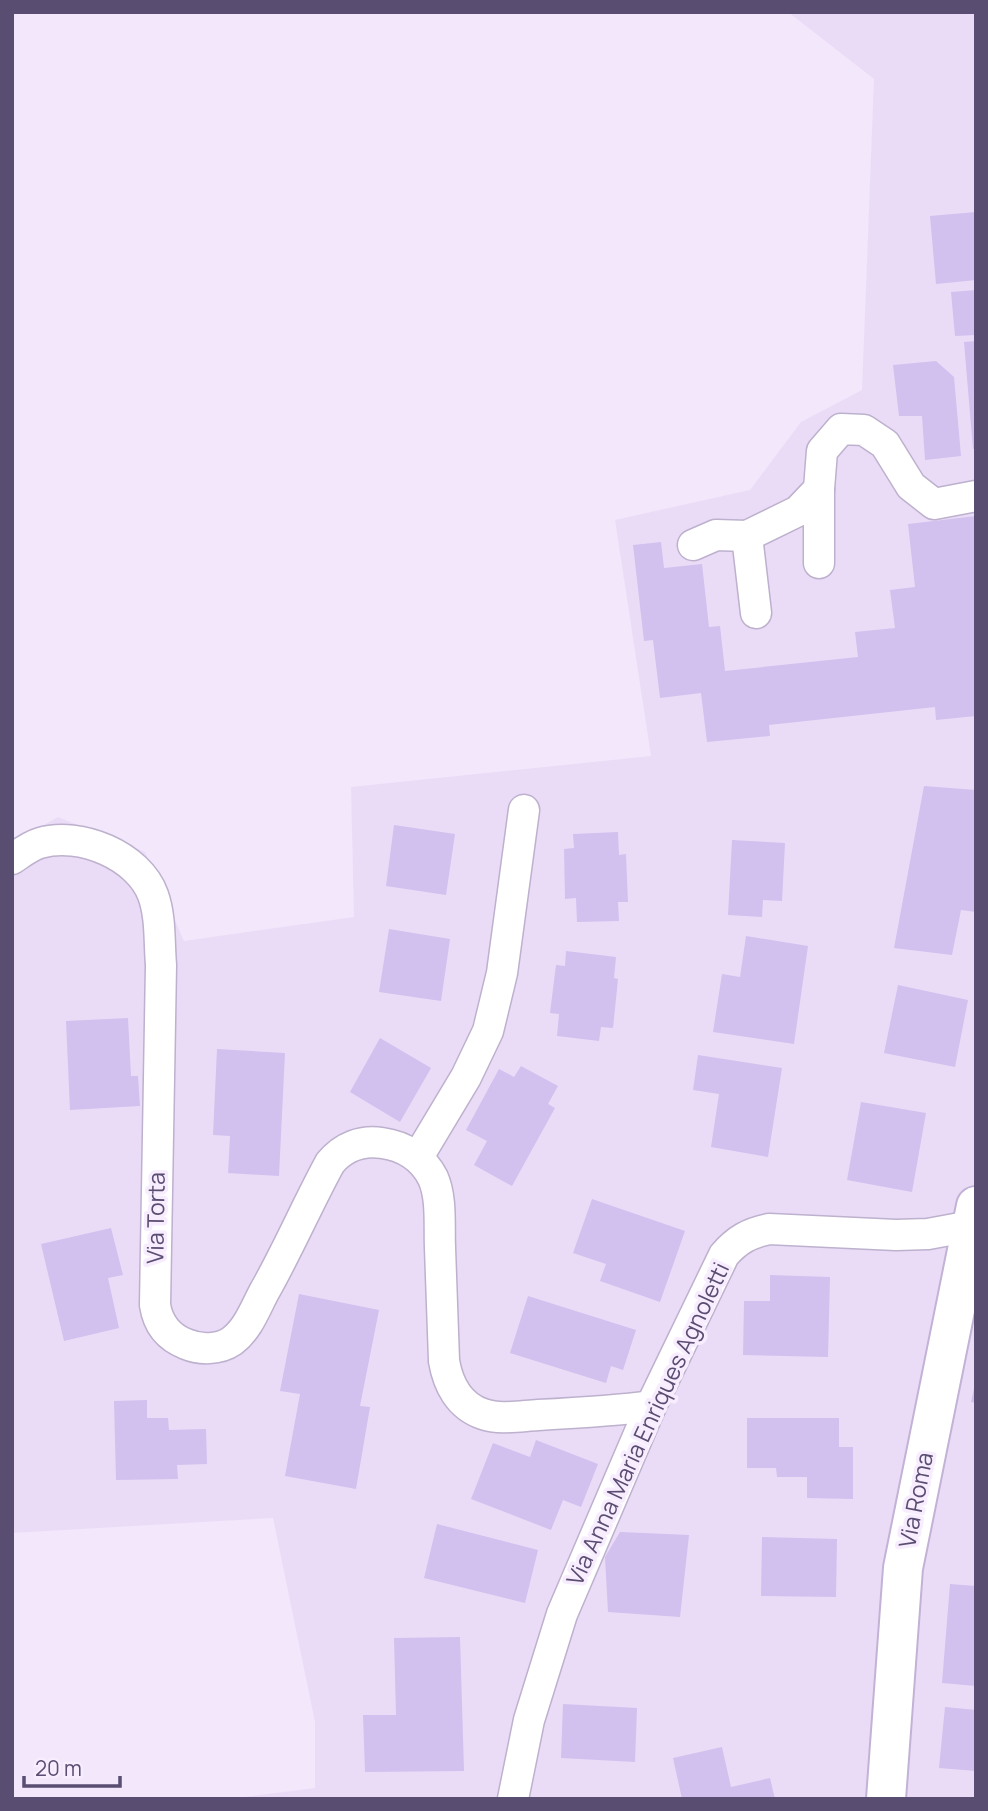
<svg xmlns="http://www.w3.org/2000/svg" width="988" height="1811" viewBox="0 0 988 1811" font-family="Manrope,sans-serif">
<style>
.residential{fill:#eadcf7}
.building{fill:#d2c0ee}
.lines{fill:none;stroke-linecap:round;stroke-linejoin:round}
.street-casing{stroke:#bdb1ce;stroke-width:33}
.secondary-casing{stroke:#c2b2d5;stroke-width:42}
.street{stroke:#fff;stroke-width:30}
.secondary{stroke:#fff;stroke-width:38}
.labels{text-anchor:middle;stroke-width:7;stroke-linejoin:round;paint-order:stroke}
.street-label{font-size:23px;fill:#5a4d72;stroke:#f7edfe}
</style>
<rect width="100%" height="100%" fill="#f3e7fb"/>
<path class="residential" d="M 788,12 L 976,12 L 976,1799 L 229,1799 L 315,1788 L 315,1722 L 273,1518 L 12,1533 L 12,843 L 58,817 L 145,852 L 184,941 L 354,917 L 351,787 L 651,756 L 615,520 L 750,490 L 801,422 L 862,390 L 874,79 Z"/>
<g class="building">
<path d="M 976,212 L 976,280 L 936,284 L 930,216 Z"/>
<path d="M 976,290 L 976,335 L 955,336 L 951,292 Z"/>
<path d="M 976,341 L 976,448 L 973,449 L 964,342 Z"/>
<path d="M 936,361 L 954,377 L 961,456 L 925,460 L 922,416 L 899,416 L 893,365 Z"/>
<path d="M 976,516 L 976,716 L 936,720 L 935,707 L 769,725 L 770,736 L 707,742 L 701,693 L 660,698 L 653,640 L 644,641 L 633,545 L 661,542 L 664,568 L 702,564 L 709,627 L 720,626 L 725,671 L 858,657 L 855,632 L 895,628 L 890,590 L 915,587 L 908,524 Z"/>
<path d="M 924,786 L 976,790 L 976,912 L 961,910 L 952,955 L 894,948 Z"/>
<path d="M 394,825 L 455,834 L 446,895 L 386,886 Z"/>
<path d="M 618,832 L 619,855 L 626,854 L 628,902 L 618,902 L 619,921 L 577,922 L 576,898 L 565,899 L 564,849 L 574,848 L 573,834 Z"/>
<path d="M 732,840 L 785,843 L 782,901 L 763,900 L 762,917 L 728,915 Z"/>
<path d="M 389,929 L 450,939 L 441,1001 L 379,992 Z"/>
<path d="M 746,936 L 808,946 L 794,1044 L 713,1032 L 722,974 L 740,977 Z"/>
<path d="M 566,951 L 616,957 L 614,978 L 618,979 L 613,1028 L 601,1027 L 599,1041 L 557,1036 L 559,1014 L 550,1013 L 556,965 L 565,966 Z"/>
<path d="M 898,985 L 968,1000 L 955,1067 L 884,1053 Z"/>
<path d="M 128,1018 L 131,1076 L 138,1076 L 140,1106 L 70,1110 L 66,1021 Z"/>
<path d="M 380,1038 L 431,1068 L 400,1122 L 350,1092 Z"/>
<path d="M 217,1049 L 285,1053 L 279,1176 L 228,1173 L 230,1136 L 213,1135 Z"/>
<path d="M 698,1055 L 782,1068 L 768,1157 L 711,1147 L 719,1094 L 693,1090 Z"/>
<path d="M 521,1066 L 558,1086 L 548,1104 L 555,1108 L 512,1186 L 474,1165 L 487,1141 L 466,1130 L 499,1069 L 514,1077 Z"/>
<path d="M 861,1102 L 926,1113 L 912,1192 L 847,1180 Z"/>
<path d="M 592,1199 L 685,1231 L 660,1302 L 600,1281 L 606,1264 L 573,1253 Z"/>
<path d="M 111,1228 L 123,1275 L 108,1278 L 119,1328 L 64,1341 L 41,1244 Z"/>
<path d="M 770,1275 L 830,1277 L 828,1357 L 743,1355 L 744,1301 L 770,1301 Z"/>
<path d="M 299,1294 L 379,1310 L 360,1406 L 370,1407 L 356,1489 L 285,1476 L 300,1394 L 280,1391 Z"/>
<path d="M 528,1296 L 636,1330 L 623,1370 L 611,1366 L 606,1383 L 510,1353 Z"/>
<path d="M 975,1384 L 976,1384 L 976,1403 L 971,1402 Z"/>
<path d="M 147,1400 L 147,1418 L 168,1418 L 169,1430 L 206,1429 L 207,1464 L 177,1465 L 178,1479 L 116,1480 L 114,1401 Z"/>
<path d="M 747,1418 L 839,1418 L 839,1447 L 853,1447 L 853,1499 L 807,1498 L 807,1477 L 777,1477 L 776,1468 L 747,1468 Z"/>
<path d="M 536,1440 L 598,1464 L 581,1507 L 563,1500 L 551,1530 L 471,1499 L 493,1443 L 530,1457 Z"/>
<path d="M 437,1524 L 538,1550 L 525,1603 L 424,1578 Z"/>
<path d="M 620,1532 L 689,1535 L 680,1617 L 608,1612 L 605,1557 Z"/>
<path d="M 762,1537 L 837,1539 L 836,1597 L 761,1596 Z"/>
<path d="M 950,1584 L 976,1586 L 976,1686 L 942,1683 Z"/>
<path d="M 460,1637 L 464,1771 L 365,1772 L 363,1715 L 396,1715 L 394,1638 Z"/>
<path d="M 563,1704 L 637,1708 L 635,1762 L 561,1758 Z"/>
<path d="M 945,1707 L 976,1710 L 976,1771 L 939,1768 Z"/>
<path d="M 722,1747 L 731,1787 L 770,1778 L 775,1799 L 682,1799 L 673,1758 Z"/>
</g>
<g class="lines">
<g class="street-casing">
<g id="street">
<path d="M 693,545 L 716,535 L 747,536"/>
<path d="M 819,563 L 819,489 L 822,451 L 841,429 L 864,430 L 885,444 L 911,486 L 934,504 L 976,496"/>
<path d="M 756,613 L 747,536 L 798,511 L 819,489"/>
<path d="M 12,859 C 21,853 30,846 40,843 C 80,831 139,856 153,895 C 161,917 159,942 161,965 L 155,1305 C 158,1324 168,1337 186,1344 C 200,1350 219,1350 232,1341 C 248,1329 255,1309 264,1292 C 288,1250 307,1205 330,1163 C 343,1147 361,1140 382,1143 C 404,1146 423,1158 433,1178 C 442,1198 439,1226 440,1248 C 441,1285 443,1323 444,1361 C 448,1384 459,1406 483,1414 C 500,1420 520,1416 538,1415 C 576,1413 614,1411 651,1406"/>
<path d="M 418,1157 L 466,1077 L 488,1031 L 502,973 L 524,810"/>
<path d="M 513,1799 L 529,1720 L 562,1614 L 651,1406 L 724,1255 C 737,1240 749,1233 769,1229 L 896,1235 L 928,1234 L 971,1226"/>
</g>
</g>
<g class="secondary-casing">
<path id="secondary" d="M 886,1799 L 903,1568 L 976,1206"/>
</g>
<use href="#street" class="street"/>
<use href="#secondary" class="secondary"/>
</g>
<g class="labels">
<g class="street-label">
<text transform="translate(156 1218) rotate(-89)" y="8">Via Torta</text>
<text transform="translate(648 1424) rotate(-65)" y="8">Via Anna Maria Enriques Agnoletti</text>
<text transform="translate(916 1500) rotate(-79)" y="8">Via Roma</text>
</g>
</g>
<rect width="988" height="1811" fill="none" stroke="#5a4d72" stroke-width="28"/>
<path d="M24 1776v10h96v-10" fill="none" stroke="#5a4d72" stroke-width="3.5"/>
<text x="35" y="1776" font-size="21" fill="#5a4d72" stroke="#f7edfe" stroke-width="5" paint-order="stroke">20 m</text>
</svg>
